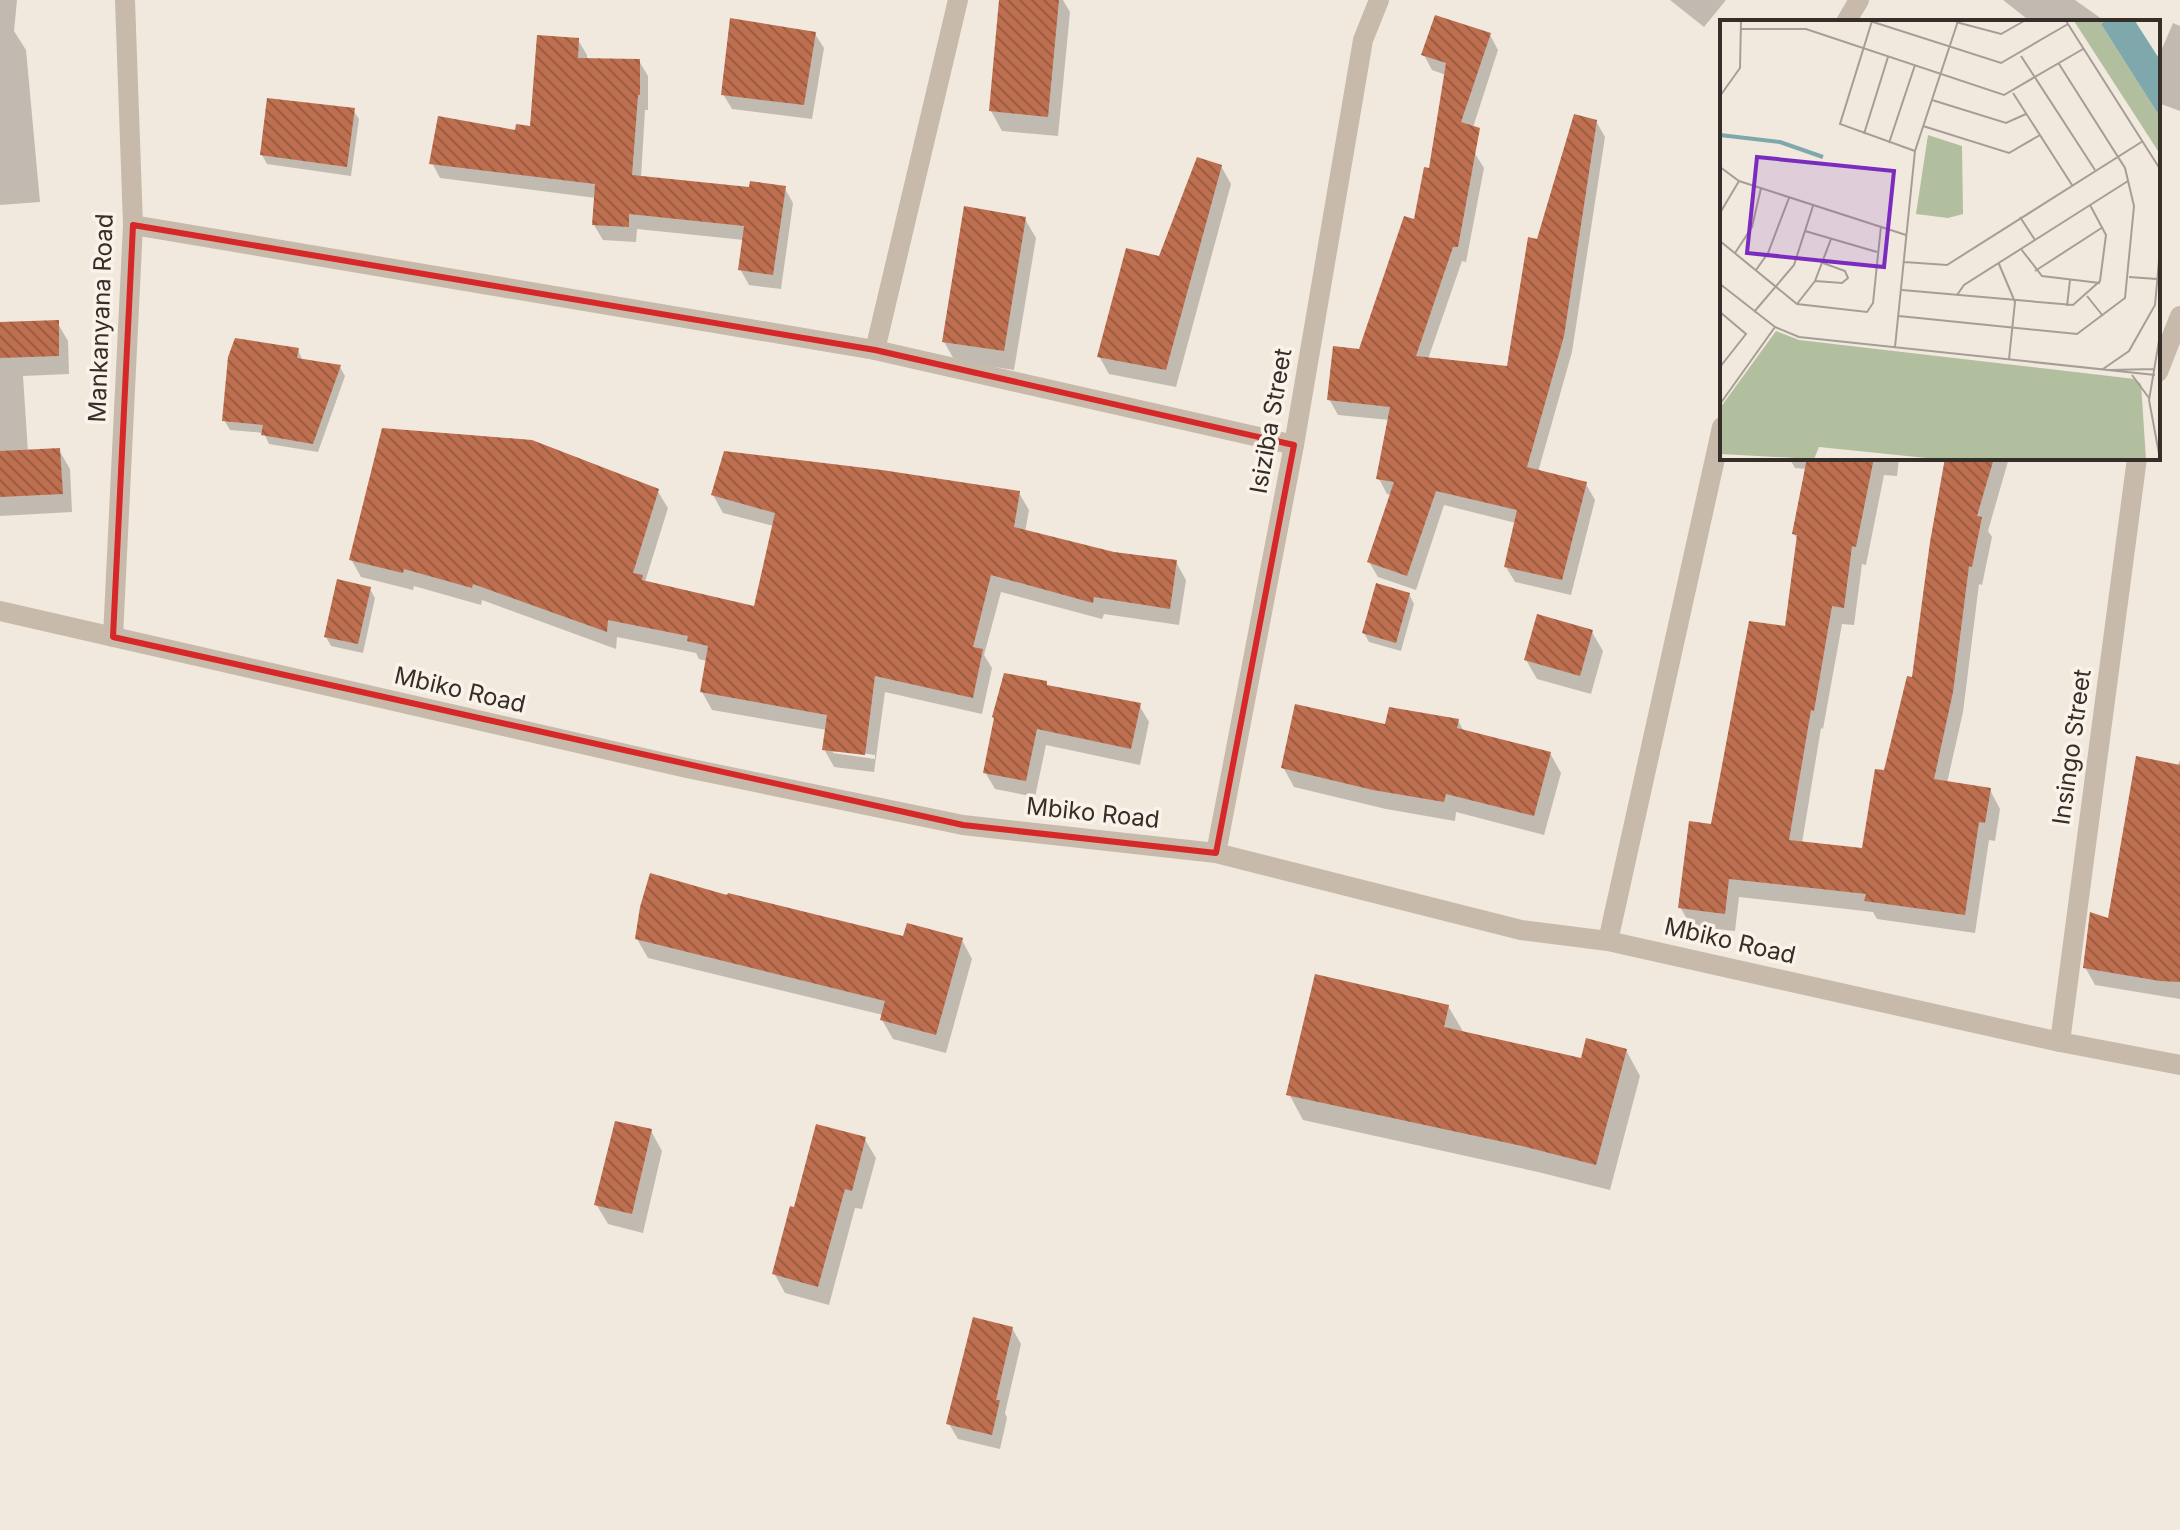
<svg xmlns="http://www.w3.org/2000/svg" width="2180" height="1530" viewBox="0 0 2180 1530" font-family="Inter,sans-serif">
<style>
.shadow{fill:#0003;fill-rule:evenodd}
.building{fill:url(#building-back-hatch)}
.lines{fill:none;stroke-linecap:round;stroke-linejoin:round}
.street{stroke:#c8baaa;stroke-width:20}
.marked{fill:none;stroke:#d62828;stroke-width:6;stroke-linejoin:round}
.labels{text-anchor:middle;stroke-width:7;stroke-linejoin:round;paint-order:stroke}
.street-label{font-size:24px;fill:#362e29;stroke:#f9f3ea}
.inset-river{fill:none;stroke:#7ea8ac;stroke-width:4}
.inset-road{fill:none;stroke:#a69e96;stroke-width:2}
.view{fill:#7b2cbf;fill-opacity:0.15;stroke:#7b2cbf;stroke-width:4}
.inset-edge{fill:none;stroke:#362e29;stroke-width:4}
</style>
<defs>
<pattern id="building-back-hatch" width="6" height="6" patternUnits="userSpaceOnUse" patternTransform="scale(2)"><rect width="6" height="6" fill="#be6f4f"/><path d="M-1 5l2 2M0 0l6 6M5-1l2 2" fill="none" stroke="#9b5c42"/></pattern>
</defs>
<rect width="100%" height="100%" fill="#f1e9de"/>
<g class="shadow">
<path d="M 0,0 L 17,0 L 14,31 L 26,50 L 40,202 L 0,205 Z"/>
<path d="M 1001,0 L 1063,0 L 1070,12 L 1058,136 L 1002,131 L 991,111 Z"/>
<path d="M 1670,0 L 1726,0 L 1704,27 Z"/>
<path d="M 2003,0 L 2075,0 L 2106,22 L 2031,22 Z"/>
<path d="M 2173,23 L 2180,26 L 2180,111 L 2158,103 L 2158,58 Z"/>
<path d="M 815,34 L 824,48 L 812,119 L 732,109 L 723,94 Z"/>
<path d="M 1490,35 L 1498,50 L 1467,146 L 1474,152 L 1484,168 L 1466,262 L 1462,261 L 1428,359 L 1508,368 L 1539,241 L 1596,121 L 1605,137 L 1572,352 L 1538,472 L 1586,484 L 1595,500 L 1571,595 L 1515,582 L 1506,567 L 1516,523 L 1444,505 L 1416,590 L 1378,577 L 1369,562 L 1392,495 L 1387,494 L 1379,479 L 1390,420 L 1338,415 L 1329,399 L 1360,351 L 1415,222 L 1431,170 L 1446,75 L 1432,70 L 1424,55 Z"/>
<path d="M 578,40 L 587,55 L 587,60 L 639,61 L 648,76 L 648,110 L 645,110 L 641,178 L 751,189 L 784,187 L 793,203 L 781,289 L 749,285 L 740,269 L 744,240 L 637,229 L 636,242 L 603,240 L 594,225 L 596,198 L 440,178 L 432,163 L 531,128 Z"/>
<path d="M 353,110 L 359,119 L 351,176 L 267,164 L 262,155 Z"/>
<path d="M 1221,166 L 1231,184 L 1176,387 L 1109,374 L 1099,356 Z"/>
<path d="M 1025,219 L 1036,238 L 1014,370 L 955,361 L 944,342 Z"/>
<path d="M 57,322 L 68,341 L 69,374 L 23,376 L 28,452 L 59,450 L 70,469 L 72,512 L 0,516 L 0,324 Z"/>
<path d="M 298,350 L 303,361 L 340,367 L 345,376 L 318,452 L 269,444 L 264,433 L 230,430 L 224,420 Z"/>
<path d="M 1789,458 L 1899,458 L 1897,476 L 1884,475 L 1866,565 L 1862,564 L 1854,625 L 1842,624 L 1823,729 L 1821,728 L 1802,843 L 1863,850 L 1914,679 L 1947,458 L 2009,458 L 1988,531 L 1992,537 L 1982,585 L 1979,584 L 1963,712 L 1947,783 L 1990,790 L 2000,809 L 1995,841 L 1989,840 L 1975,933 L 1877,919 L 1873,912 L 1739,897 L 1735,931 L 1691,926 L 1680,907 L 1786,629 L 1798,540 L 1794,534 L 1807,469 L 1795,468 Z"/>
<path d="M 657,490 L 668,508 L 645,582 L 755,608 L 774,526 L 723,513 L 713,495 L 1019,493 L 1029,510 L 1025,532 L 1114,554 L 1176,562 L 1186,580 L 1179,625 L 1104,614 L 1102,619 L 1001,592 L 984,655 L 992,668 L 982,714 L 885,692 L 874,772 L 834,767 L 824,749 L 827,730 L 712,710 L 702,692 L 707,661 L 699,659 L 696,653 L 617,637 L 616,649 L 482,600 L 481,605 L 414,586 L 413,590 L 361,577 L 351,559 ZM 833,749 L 875,755 L 875,759 L 833,753 Z"/>
<path d="M 370,589 L 375,598 L 363,653 L 331,646 L 326,637 Z"/>
<path d="M 1409,594 L 1414,604 L 1401,651 L 1369,642 L 1364,633 Z"/>
<path d="M 1592,632 L 1603,651 L 1591,694 L 1537,679 L 1526,660 Z"/>
<path d="M 1048,688 L 1139,705 L 1149,722 L 1140,765 L 1046,745 L 1035,797 L 995,789 L 985,772 Z"/>
<path d="M 1458,720 L 1464,732 L 1550,753 L 1561,773 L 1544,835 L 1456,812 L 1455,821 L 1386,809 L 1294,787 L 1283,767 L 1387,726 Z"/>
<path d="M 2180,760 L 2180,999 L 2095,985 L 2085,967 L 2110,921 Z"/>
<path d="M 729,898 L 905,939 L 962,940 L 972,959 L 946,1053 L 893,1039 L 882,1020 L 883,1015 L 648,958 L 637,939 Z"/>
<path d="M 1448,1006 L 1464,1033 L 1582,1060 L 1626,1050 L 1640,1076 L 1610,1190 L 1538,1172 L 1303,1120 L 1289,1094 Z"/>
<path d="M 651,1131 L 662,1151 L 643,1233 L 608,1224 L 596,1204 Z"/>
<path d="M 864,1138 L 876,1158 L 862,1209 L 855,1208 L 829,1305 L 785,1293 L 774,1273 L 796,1209 Z"/>
<path d="M 1012,1328 L 1021,1344 L 1005,1413 L 1007,1418 L 1000,1449 L 958,1439 L 949,1424 Z"/>
</g>
<g class="building">
<path d="M 999,0 L 1059,0 L 1048,117 L 989,111 Z"/>
<path d="M 1435,15 L 1491,33 L 1461,122 L 1480,128 L 1458,247 L 1453,247 L 1416,356 L 1507,366 L 1528,237 L 1537,239 L 1574,114 L 1597,120 L 1564,336 L 1527,467 L 1587,482 L 1562,580 L 1504,567 L 1517,510 L 1436,491 L 1407,576 L 1367,562 L 1394,482 L 1376,479 L 1390,407 L 1327,400 L 1333,346 L 1359,349 L 1404,216 L 1414,219 L 1424,167 L 1429,168 L 1446,63 L 1421,55 Z"/>
<path d="M 730,18 L 816,32 L 804,105 L 721,95 Z"/>
<path d="M 537,35 L 579,38 L 578,58 L 640,59 L 640,95 L 638,95 L 632,175 L 749,187 L 750,181 L 786,186 L 773,275 L 738,270 L 744,226 L 629,214 L 629,227 L 592,225 L 595,184 L 429,164 L 438,116 L 515,130 L 516,124 L 530,126 Z"/>
<path d="M 267,98 L 355,108 L 347,167 L 260,155 Z"/>
<path d="M 1197,157 L 1222,165 L 1166,370 L 1097,357 L 1126,248 L 1159,256 Z"/>
<path d="M 964,206 L 1026,217 L 1004,351 L 942,342 Z"/>
<path d="M 59,320 L 59,356 L 0,358 L 0,322 Z"/>
<path d="M 235,338 L 299,348 L 297,358 L 341,365 L 313,444 L 261,435 L 263,425 L 222,421 L 228,357 Z"/>
<path d="M 382,428 L 532,440 L 659,489 L 633,573 L 643,575 L 642,580 L 754,606 L 775,513 L 711,495 L 724,451 L 882,470 L 1020,491 L 1014,527 L 1114,552 L 1177,560 L 1170,609 L 1094,597 L 1093,603 L 991,575 L 973,647 L 983,649 L 973,698 L 875,676 L 865,755 L 822,750 L 827,715 L 700,692 L 708,646 L 687,641 L 688,636 L 608,620 L 607,632 L 473,584 L 472,588 L 404,569 L 403,573 L 349,560 Z"/>
<path d="M 60,448 L 63,494 L 0,497 L 0,451 Z"/>
<path d="M 1807,458 L 1874,458 L 1856,547 L 1852,546 L 1844,608 L 1832,606 L 1814,711 L 1811,710 L 1789,840 L 1862,848 L 1875,769 L 1884,770 L 1907,676 L 1912,677 L 1930,542 L 1945,458 L 1994,458 L 1977,516 L 1982,517 L 1972,567 L 1969,566 L 1953,692 L 1934,779 L 1991,788 L 1985,823 L 1979,822 L 1965,915 L 1864,901 L 1866,894 L 1729,879 L 1725,914 L 1678,908 L 1689,821 L 1711,824 L 1749,621 L 1785,626 L 1797,535 L 1792,534 Z"/>
<path d="M 337,579 L 371,587 L 358,644 L 324,637 Z"/>
<path d="M 1376,583 L 1410,593 L 1396,643 L 1362,633 Z"/>
<path d="M 1537,614 L 1593,630 L 1580,676 L 1524,660 Z"/>
<path d="M 1004,673 L 1047,681 L 1047,685 L 1141,703 L 1131,749 L 1037,729 L 1026,781 L 983,773 L 994,718 L 992,717 Z"/>
<path d="M 1295,704 L 1385,724 L 1389,707 L 1459,719 L 1457,728 L 1551,752 L 1534,816 L 1446,794 L 1444,802 L 1373,790 L 1281,768 Z"/>
<path d="M 2136,756 L 2180,765 L 2180,982 L 2160,981 L 2083,968 L 2090,912 L 2108,918 Z"/>
<path d="M 650,873 L 727,895 L 728,893 L 903,936 L 907,923 L 963,938 L 936,1035 L 880,1020 L 885,1001 L 635,939 L 640,907 Z"/>
<path d="M 1315,974 L 1449,1005 L 1444,1027 L 1581,1058 L 1586,1038 L 1627,1049 L 1596,1165 L 1522,1146 L 1286,1095 Z"/>
<path d="M 615,1121 L 652,1129 L 632,1214 L 594,1205 Z"/>
<path d="M 816,1124 L 866,1137 L 852,1191 L 845,1189 L 818,1287 L 772,1274 L 790,1206 L 794,1207 Z"/>
<path d="M 973,1317 L 1013,1327 L 996,1400 L 1000,1400 L 992,1435 L 946,1424 Z"/>
</g>
<g class="lines">
<g class="street">
<path d="M 1846,22 L 1859,0"/>
<path d="M 133,225 L 875,350 L 1294,445"/>
<path d="M 875,350 L 958,0"/>
<path d="M 2158,372 L 2180,316"/>
<path d="M 0,611 L 687,768 L 963,825 L 1216,853 L 1521,930 L 1608,941 L 2060,1042 L 2180,1065"/>
<path d="M 113,637 L 133,225 L 125,0"/>
<path d="M 1216,853 L 1294,445 L 1363,40 L 1379,0"/>
<path d="M 1608,941 L 1722,427"/>
<path d="M 2060,1042 L 2137,458"/>
</g>
</g>
<path class="marked" d="M 133,225 L 875,350 L 1294,445 L 1216,853 L 963,825 L 113,637 Z"/>
<g class="labels">
<g class="street-label">
<text transform="translate(101 318) rotate(-88)" y="8">Mankanyana Road</text>
<text transform="translate(1271 421) rotate(-80)" y="8">Isiziba Street</text>
<text transform="translate(460 690) rotate(13)" y="8">Mbiko Road</text>
<text transform="translate(2072 747) rotate(-82)" y="8">Insingo Street</text>
<text transform="translate(1093 813) rotate(6)" y="8">Mbiko Road</text>
<text transform="translate(1730 941) rotate(13)" y="8">Mbiko Road</text>
</g>
</g>
<g transform="translate(1720 20)">
<rect width="440" height="440" fill="#f1e9de"/>
<path d="M 208,115 L 242,126 L 243,194 L 228,198 L 196,194 Z" fill="#b2bf9f"/>
<path d="M 354,1 L 385,1 L 381,4 L 440,97 L 440,134 Z" fill="#b2bf9f"/>
<path d="M 56,311 L 79,320 L 415,359 L 421,364 L 426,439 L 216,439 L 99,427 L 94,439 L 0,434 L 0,388 Z" fill="#b2bf9f"/>
<path d="M 385,1 L 415,1 L 440,40 L 440,97 L 381,4 Z" fill="#7ea8ac"/>
<path class="inset-river" d="M 0,115 L 60,122 L 103,137"/>
<path class="inset-road" d="M 150,1 L 281,43 L 348,4M 152,1 L 120,104 L 195,131M 346,1 L 440,149M 236,2 L 281,14 L 304,1M 21,9 L 86,9 L 284,75 L 363,29M 301,36 L 375,150M 293,73 L 352,165M 0,76 L 20,48 L 21,1M 212,80 L 286,103 L 306,94M 203,106 L 289,133 L 320,115M 144,114 L 168,37M 169,123 L 195,45M 0,147 L 19,161 L 186,215M 0,193 L 19,161M 300,197 L 315,220M 85,211 L 157,232M 0,221 L 77,284 L 147,292 L 153,283 L 161,206M 301,229 L 322,256 L 380,263M 15,233 L 32,207 L 41,168M 184,242 L 227,245 L 423,121M 279,244 L 295,282 L 289,339M 36,250 L 48,233 L 69,178M 315,251 L 383,207M 409,257 L 437,259M 95,261 L 122,263 L 128,258 L 125,251 L 103,243M 0,264 L 55,307 L 79,317 L 435,355M 182,270 L 353,285 L 380,261 L 386,215 L 370,185M 237,275 L 244,265 L 408,161M 367,276 L 383,296M 77,284 L 95,261 L 111,219M 347,286 L 350,260M 0,292 L 26,314 L 0,347M 34,292 L 74,245 L 93,186M 179,296 L 357,314 L 405,278 L 414,186 L 405,148 L 339,44M 175,327 L 195,131 L 238,1M 440,342 L 440,410M 383,349 L 409,331 L 435,285 L 440,230M 389,350 L 435,349M 412,355 L 429,378M 0,384 L 55,307M 440,439 L 429,380 L 440,315"/>
<path class="view" d="M 37,137 L 174,151 L 164,247 L 27,233 Z"/>
<rect width="440" height="440" class="inset-edge"/>
</g>
</svg>
